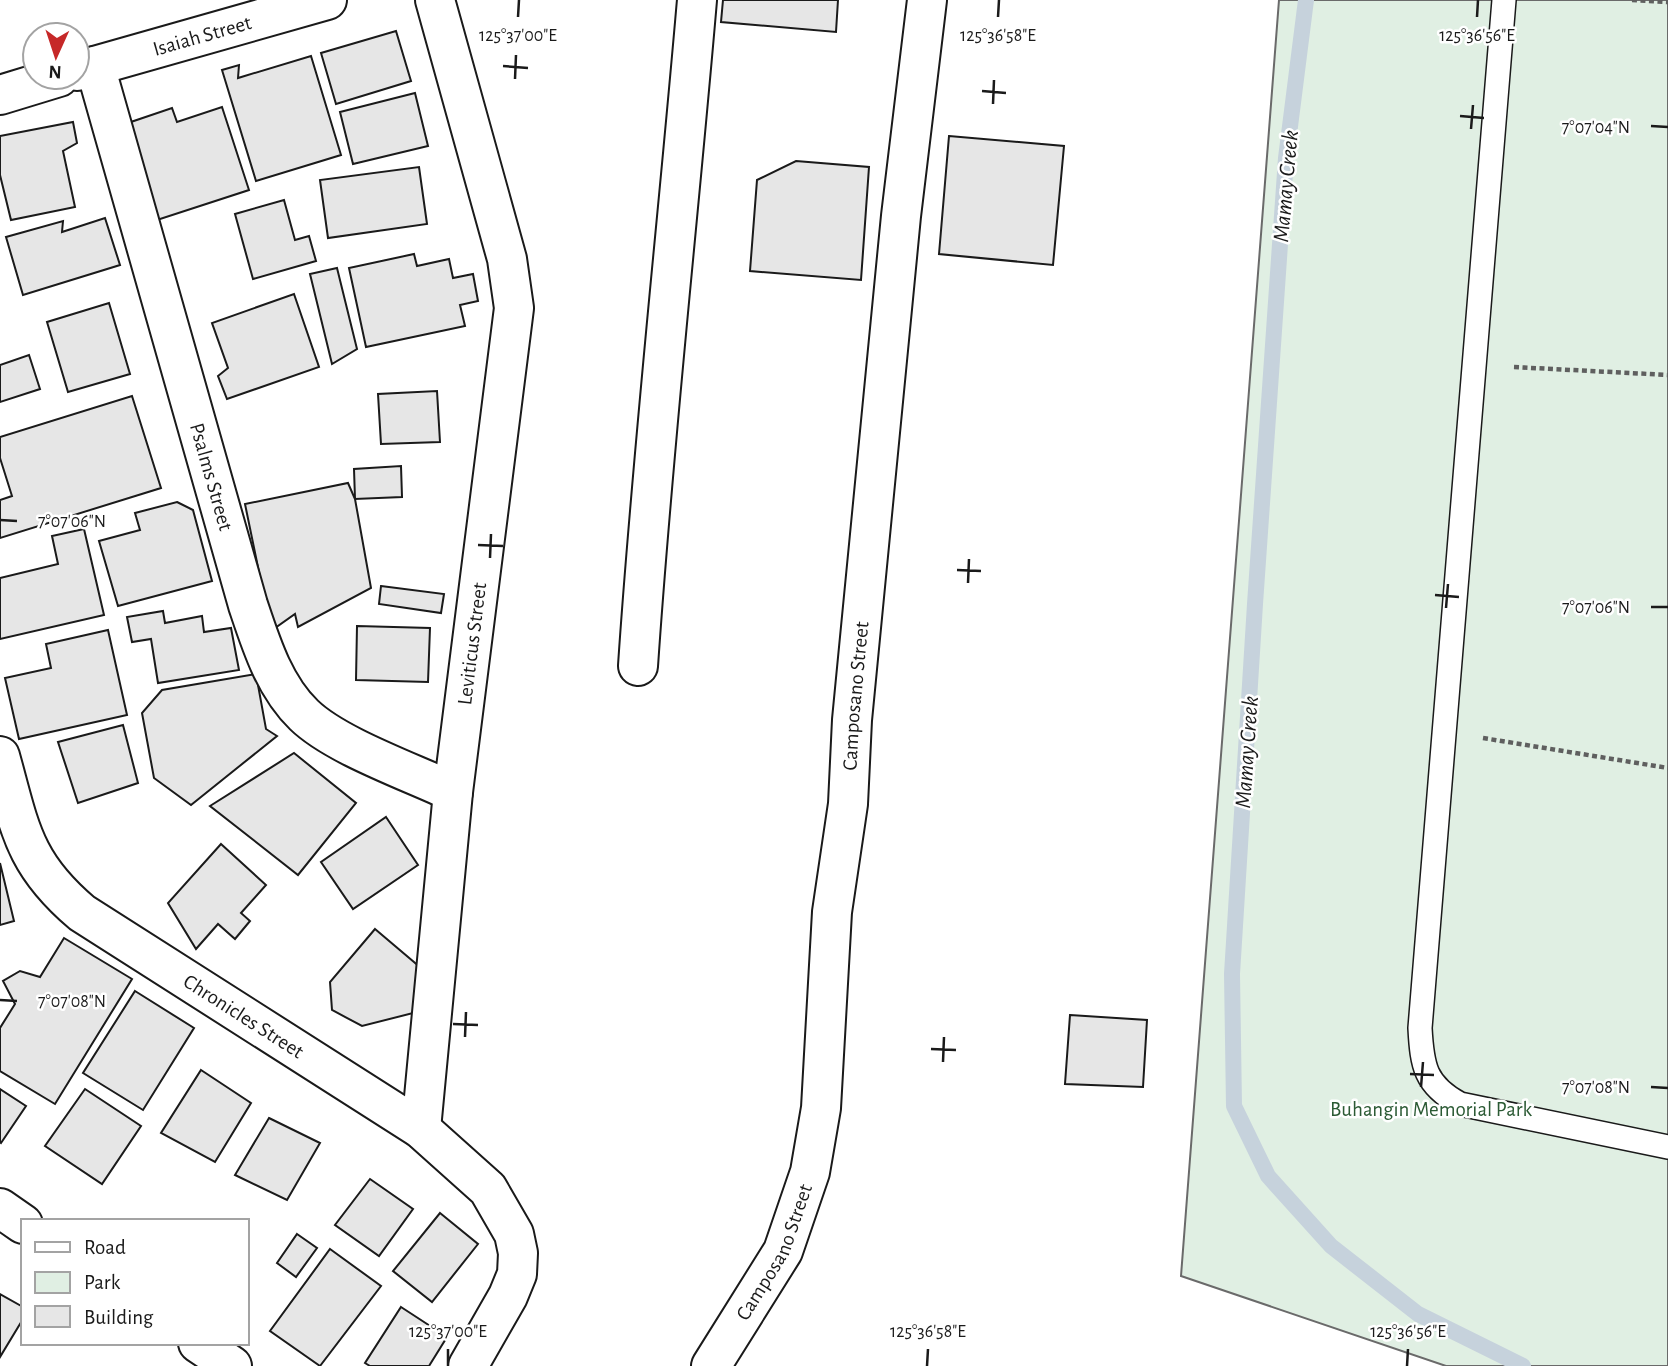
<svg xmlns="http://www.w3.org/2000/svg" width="1668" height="1366" viewBox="0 0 1668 1366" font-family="'Alegreya Sans',sans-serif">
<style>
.green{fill:#e0efe3;stroke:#6a6a6a;stroke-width:2}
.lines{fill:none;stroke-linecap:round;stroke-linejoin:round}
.stream{stroke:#c6d2dc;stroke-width:16}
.building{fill:#e6e6e6;stroke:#1a1a1a;stroke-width:2}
.lane-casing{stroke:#1a1a1a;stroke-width:26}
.street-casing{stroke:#1a1a1a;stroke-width:42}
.path{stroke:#5f5f5f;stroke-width:4.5;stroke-dasharray:5 3.5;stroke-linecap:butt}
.lane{stroke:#fff;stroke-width:23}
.street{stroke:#fff;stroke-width:38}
.ticks{fill:none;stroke:#1a1a1a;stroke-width:2.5}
.labels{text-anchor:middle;stroke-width:5;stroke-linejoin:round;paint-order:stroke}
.street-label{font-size:21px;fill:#1a1a1a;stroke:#fff}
.park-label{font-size:21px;fill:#2b5a34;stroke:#fff}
.water-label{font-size:23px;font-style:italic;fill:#1a1a1a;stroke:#fff}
.ticks-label{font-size:18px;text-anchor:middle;fill:#1a1a1a;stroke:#fff;stroke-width:5;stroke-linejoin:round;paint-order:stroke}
</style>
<rect width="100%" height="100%" fill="#fff"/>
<path class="green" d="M 1279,0 L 1668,0 L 1668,1366 L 1446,1366 L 1181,1276 Z"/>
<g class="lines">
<path class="stream" d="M 1306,0 L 1286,158 L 1255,604 L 1232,974 L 1234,1106 L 1268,1176 L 1331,1246 L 1418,1314 L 1523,1366"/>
</g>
<g class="building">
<path d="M 723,0 L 838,0 L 836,32 L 721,22 Z"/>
<path d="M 396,31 L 411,81 L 336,104 L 321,53 Z"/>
<path d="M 311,56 L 341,155 L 256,181 L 222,70 L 239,65 L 238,78 Z"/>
<path d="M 415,93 L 428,146 L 353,164 L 340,112 Z"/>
<path d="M 222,107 L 249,190 L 157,220 L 125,124 L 172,108 L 177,122 Z"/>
<path d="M 73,122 L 77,143 L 63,151 L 75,207 L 11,220 L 0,175 L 0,136 Z"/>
<path d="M 949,136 L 1064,146 L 1053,265 L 939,254 Z"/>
<path d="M 796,161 L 869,167 L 861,280 L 750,271 L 757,180 Z"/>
<path d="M 419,167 L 427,224 L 328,238 L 320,180 Z"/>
<path d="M 284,200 L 295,240 L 309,236 L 316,261 L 253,279 L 235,214 Z"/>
<path d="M 105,218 L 120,265 L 23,295 L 6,237 L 63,221 L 62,232 Z"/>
<path d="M 414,254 L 417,266 L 449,259 L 453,278 L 473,274 L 478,301 L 460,305 L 465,326 L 366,347 L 349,268 Z"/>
<path d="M 337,268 L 357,349 L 332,364 L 310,274 Z"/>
<path d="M 294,294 L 319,367 L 227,399 L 218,376 L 228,368 L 212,323 Z"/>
<path d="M 109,303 L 130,374 L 68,392 L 47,322 Z"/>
<path d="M 29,355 L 40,389 L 0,402 L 0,365 Z"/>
<path d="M 437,391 L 440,442 L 381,444 L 378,394 Z"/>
<path d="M 132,396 L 161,488 L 0,538 L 0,500 L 12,496 L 0,458 L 0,437 Z"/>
<path d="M 401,466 L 402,497 L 355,499 L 354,469 Z"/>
<path d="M 348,483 L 355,499 L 371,588 L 298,627 L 295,614 L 275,628 L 268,616 L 245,504 Z"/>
<path d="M 177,502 L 193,510 L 212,581 L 118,606 L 99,541 L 140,530 L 135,513 Z"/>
<path d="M 84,529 L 104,615 L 0,639 L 0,578 L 58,564 L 52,536 Z"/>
<path d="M 381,586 L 444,594 L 441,613 L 379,604 Z"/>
<path d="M 163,611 L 165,623 L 202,616 L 204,632 L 231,628 L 239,670 L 158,683 L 151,639 L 132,642 L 127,617 Z"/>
<path d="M 357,626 L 430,628 L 428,682 L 356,680 Z"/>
<path d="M 108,630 L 127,715 L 19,739 L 5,678 L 51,668 L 46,644 Z"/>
<path d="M 256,674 L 266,729 L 277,736 L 191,805 L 154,778 L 142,713 L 162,690 Z"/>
<path d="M 123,725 L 138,783 L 78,803 L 58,742 Z"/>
<path d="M 294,753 L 356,803 L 298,875 L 210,806 Z"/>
<path d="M 386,817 L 418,865 L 353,909 L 321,862 Z"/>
<path d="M 221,844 L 266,885 L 241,913 L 250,921 L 235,939 L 218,924 L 196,949 L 168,903 Z"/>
<path d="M 0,863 L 14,921 L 0,925 Z"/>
<path d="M 375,929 L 421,968 L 421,1011 L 362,1026 L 332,1010 L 330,982 Z"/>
<path d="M 64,938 L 132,979 L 55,1104 L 0,1071 L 0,1028 L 15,1004 L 3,981 L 20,971 L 40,977 Z"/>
<path d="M 135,991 L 194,1028 L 143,1110 L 83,1073 Z"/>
<path d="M 1070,1015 L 1147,1020 L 1143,1087 L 1065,1084 Z"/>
<path d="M 201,1070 L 251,1103 L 215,1162 L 161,1133 Z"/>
<path d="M 0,1089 L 26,1106 L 1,1143 L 0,1142 Z"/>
<path d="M 85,1089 L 141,1126 L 102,1184 L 45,1146 Z"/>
<path d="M 269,1118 L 320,1143 L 287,1200 L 235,1175 Z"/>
<path d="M 370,1179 L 413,1209 L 379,1256 L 335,1225 Z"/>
<path d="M 440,1213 L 478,1244 L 432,1302 L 393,1271 Z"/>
<path d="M 297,1234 L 317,1248 L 296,1277 L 277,1263 Z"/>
<path d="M 330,1249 L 381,1286 L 320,1366 L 270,1331 Z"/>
<path d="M 0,1294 L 23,1307 L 23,1319 L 0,1357 Z"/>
<path d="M 401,1307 L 447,1337 L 429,1366 L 370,1366 L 365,1363 Z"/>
</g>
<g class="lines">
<g class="lane-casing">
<path id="lane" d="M 1504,0 L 1420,1028 C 1422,1066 1425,1085 1460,1104 L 1668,1147"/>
</g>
<g class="street-casing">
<g id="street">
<path id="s1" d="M 95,66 L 248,605 C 261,644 274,686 304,715 C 336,746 411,772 453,792"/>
<path id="s2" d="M 77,71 L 327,0"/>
<path d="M 0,95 L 59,77"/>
<path d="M 638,666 C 653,443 678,222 697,0"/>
<path id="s3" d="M 0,756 C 20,828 23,863 82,913 L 421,1129 L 488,1189 L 514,1234 L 518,1253 L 517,1274 L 508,1296 L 468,1366"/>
<path id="s4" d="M 421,1129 L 453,792 L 514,308 L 507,259 L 435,0"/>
<path d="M 0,1208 L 23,1224"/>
<path d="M 198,1343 L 232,1366"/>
<path id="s5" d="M 711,1366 L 783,1251 L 810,1172 L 821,1108 L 832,912 L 848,804 L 852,720 L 901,216 L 927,0"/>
</g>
</g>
<g class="path">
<path d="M 1632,0 L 1668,2"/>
<path d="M 1514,367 L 1668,375"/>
<path d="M 1483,738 L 1668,768"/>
</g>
<use href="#lane" class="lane"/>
<use href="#street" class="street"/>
</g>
<path class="ticks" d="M 518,17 L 519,0M 998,17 L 999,0M 1477,17 L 1478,0M 503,66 L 528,68M 515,79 L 516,55M 982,91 L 1006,93M 993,104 L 994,80M 1460,116 L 1484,118M 1651,126 L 1668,127M 1471,129 L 1473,105M 0,520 L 17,521M 478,545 L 503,546M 490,558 L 491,534M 957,570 L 981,571M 968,583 L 969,559M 1435,595 L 1459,597M 1651,607 L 1668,607M 1446,608 L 1448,584M 0,1000 L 17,1001M 453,1024 L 478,1025M 465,1037 L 466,1012M 931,1049 L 956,1050M 943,1062 L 944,1037M 1410,1074 L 1434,1075M 1421,1087 L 1423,1062M 1651,1087 L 1668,1088M 448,1366 L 448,1349M 927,1366 L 928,1349M 1407,1366 L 1408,1349"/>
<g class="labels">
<g class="street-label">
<text dy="7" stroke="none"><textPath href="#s2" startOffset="130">Isaiah Street</textPath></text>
<text dy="7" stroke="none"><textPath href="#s1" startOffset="427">Psalms Street</textPath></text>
<text dy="7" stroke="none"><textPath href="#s4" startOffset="488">Leviticus Street</textPath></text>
<text dy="7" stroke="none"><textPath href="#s5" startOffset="698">Camposano Street</textPath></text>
<text dy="7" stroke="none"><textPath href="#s3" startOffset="373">Chronicles Street</textPath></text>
<text dy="7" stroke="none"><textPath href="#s5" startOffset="131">Camposano Street</textPath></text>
</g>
<g class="park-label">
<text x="1431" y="1116">Buhangin Memorial Park</text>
</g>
<g class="water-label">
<text transform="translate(1285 186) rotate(-85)" y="8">Mamay Creek</text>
<text transform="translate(1246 752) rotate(-86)" y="8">Mamay Creek</text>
</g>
</g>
<g class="ticks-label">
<text x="518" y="41">125°37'00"E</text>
<text x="998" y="41">125°36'58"E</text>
<text x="1477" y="41">125°36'56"E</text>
<text x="1596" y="133">7°07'04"N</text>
<text x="72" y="527">7°07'06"N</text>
<text x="1596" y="613">7°07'06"N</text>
<text x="72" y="1007">7°07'08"N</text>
<text x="1596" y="1093">7°07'08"N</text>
<text x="448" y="1337">125°37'00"E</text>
<text x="928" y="1337">125°36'58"E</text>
<text x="1408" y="1337">125°36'56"E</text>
</g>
<rect x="21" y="1219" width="228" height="126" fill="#ffffff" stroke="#a3a3a3" stroke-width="2"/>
<rect x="35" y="1242" width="35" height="10" fill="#ffffff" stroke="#a3a3a3" stroke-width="2"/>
<text x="84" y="1254" font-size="21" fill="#1a1a1a">Road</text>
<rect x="35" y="1272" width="35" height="21" fill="#e0efe3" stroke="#a3a3a3" stroke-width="2"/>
<text x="84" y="1289" font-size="21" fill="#1a1a1a">Park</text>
<rect x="35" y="1306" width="35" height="21" fill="#e6e6e6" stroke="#a3a3a3" stroke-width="2"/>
<text x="84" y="1324" font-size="21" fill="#1a1a1a">Building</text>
<g transform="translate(56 56) rotate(183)"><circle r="33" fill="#ffffff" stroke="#a3a3a3" stroke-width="2"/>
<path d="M0-5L12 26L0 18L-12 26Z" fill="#c62828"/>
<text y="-10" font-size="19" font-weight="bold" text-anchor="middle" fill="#1a1a1a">N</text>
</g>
</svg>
